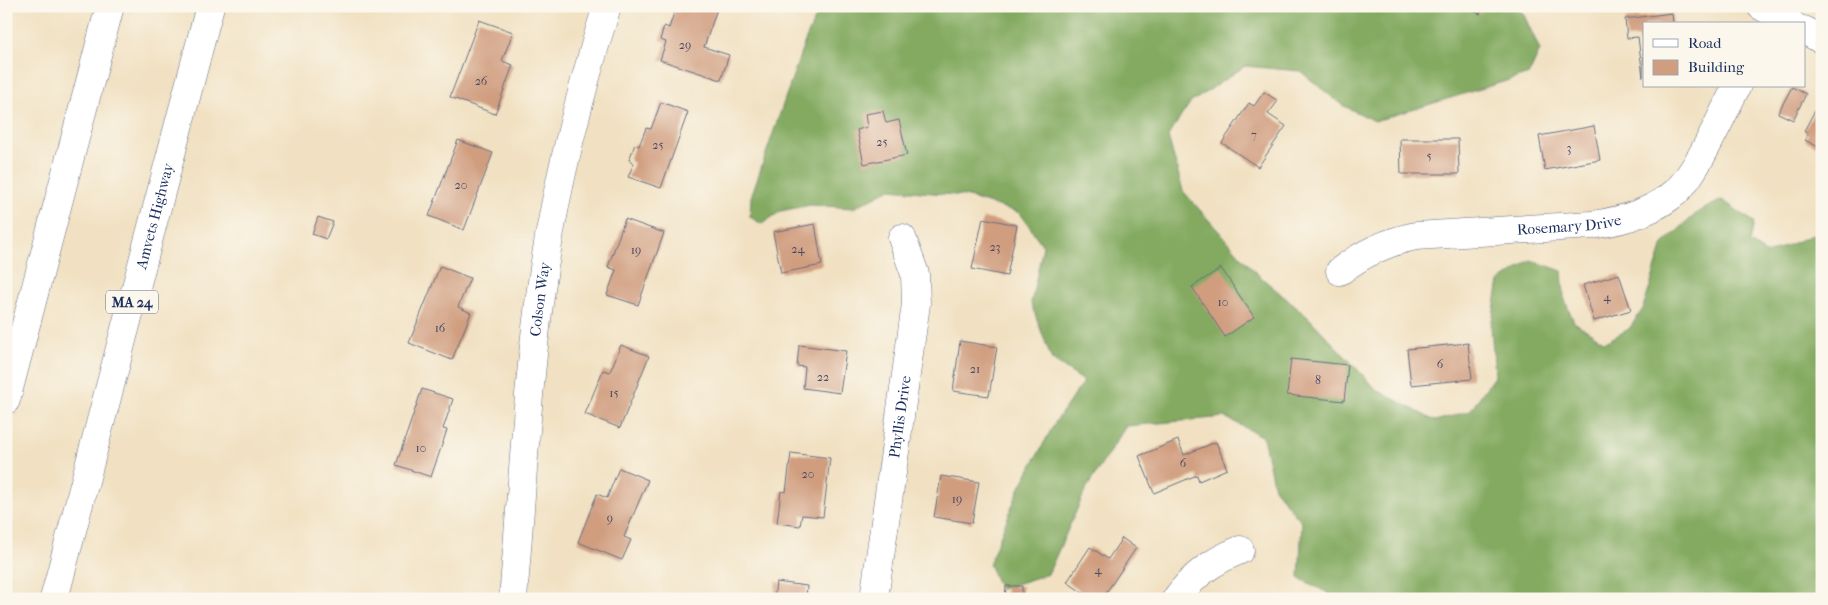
<svg xmlns="http://www.w3.org/2000/svg" width="1828" height="605" viewBox="0 0 1828 605" font-family="'IM FELL French Canon',serif">
<style>
.forest{fill:#83aa60;stroke:#4f6c5f}
.building{fill:#d09d7f}
.lines{fill:none;stroke-linecap:round;stroke-linejoin:round}
.minor-casing{stroke:#666d81;stroke-width:29}
.highway-casing{stroke:#666d81;stroke-width:29}
.minor{stroke:#fff;stroke-width:28}
.highway{stroke:#fff;stroke-width:28}
.labels{text-anchor:middle;stroke-width:4;stroke-linejoin:round;paint-order:stroke}
.number-label{font-size:12px;fill:#484a66}
.shield{fill:#fbf7ec;stroke:#5e6b89;stroke-width:1}
.shield-label{font-size:14px;font-weight:bold;fill:#1b2f5e}
.street-label{font-size:15px;fill:#1b2f5e;stroke:#fbf7ec}
</style>
<rect width="100%" height="100%" fill="#fbf7ec"/>
<filter id="ink" filterUnits="userSpaceOnUse"><feTurbulence type="fractalNoise" baseFrequency=".02" numOctaves="2"/><feDisplacementMap in="SourceGraphic" scale="10" xChannelSelector="R" yChannelSelector="G"/><feConvolveMatrix kernelMatrix="1 2 1 2 8 2 1 2 1" color-interpolation-filters="sRGB"/></filter>
<filter id="wash" filterUnits="userSpaceOnUse"><feTurbulence type="fractalNoise" baseFrequency=".0096" numOctaves="4" result="noise"/><feDisplacementMap in="SourceGraphic" scale="20" xChannelSelector="R" yChannelSelector="G"/><feGaussianBlur stdDeviation="1.12" result="paint"/><feColorMatrix in="noise" values="0 0 0 0 0 0 0 0 0 0 0 0 0 0 0 0 0 1.4 0 .05"/><feComposite in="paint" operator="in"/></filter>
<g filter="url(#wash)">
<rect width="100%" height="100%" fill="#f1e1c2"/>
<path class="forest" d="M 821,6 L 1513,6 L 1523,13 L 1540,50 L 1529,74 L 1375,121 L 1342,105 L 1300,71 L 1245,66 L 1190,103 L 1168,136 L 1183,191 L 1255,272 L 1309,318 L 1377,390 L 1435,421 L 1470,411 L 1495,375 L 1491,326 L 1499,282 L 1531,260 L 1562,271 L 1564,298 L 1574,322 L 1605,342 L 1629,329 L 1643,309 L 1663,244 L 1698,212 L 1722,200 L 1754,222 L 1750,243 L 1767,254 L 1822,231 L 1822,599 L 1329,599 L 1330,594 L 1299,578 L 1302,523 L 1274,488 L 1263,437 L 1225,417 L 1126,426 L 1086,489 L 1048,574 L 1000,589 L 989,564 L 1020,487 L 1056,421 L 1084,381 L 1052,360 L 1031,303 L 1043,246 L 1020,213 L 965,196 L 890,189 L 853,208 L 810,205 L 781,211 L 762,224 L 750,217 L 751,197 L 805,41 Z"/>
<g id="blocks">
<g class="building">
<path d="M 681,6 L 718,6 L 704,47 L 729,55 L 721,80 L 660,60 L 666,42 L 660,40 L 664,26 L 669,28 L 675,10 L 679,12 Z"/>
<path d="M 1464,6 L 1484,6 L 1480,14 Z"/>
<path d="M 1672,13 L 1673,24 L 1644,24 L 1643,77 L 1638,37 L 1627,38 L 1625,19 Z"/>
<path d="M 479,20 L 513,32 L 502,61 L 513,65 L 495,114 L 450,97 Z"/>
<path d="M 1792,87 L 1806,94 L 1793,120 L 1778,113 Z"/>
<path d="M 1264,92 L 1278,101 L 1268,114 L 1286,126 L 1258,167 L 1222,143 L 1249,103 L 1254,106 Z"/>
<path d="M 1822,97 L 1822,149 L 1805,140 L 1808,134 L 1804,131 Z"/>
<path d="M 661,102 L 688,112 L 661,188 L 628,177 L 634,163 L 629,160 L 635,144 L 639,146 L 646,128 L 651,129 Z"/>
<path d="M 883,111 L 886,123 L 899,120 L 907,155 L 864,164 L 857,130 L 867,127 L 865,114 Z"/>
<path d="M 1594,126 L 1600,160 L 1545,170 L 1539,136 Z"/>
<path d="M 1400,139 L 1458,139 L 1459,174 L 1401,174 Z"/>
<path d="M 458,140 L 493,153 L 464,230 L 429,216 Z"/>
<path d="M 318,217 L 333,222 L 326,239 L 312,234 Z"/>
<path d="M 983,218 L 1017,225 L 1007,276 L 972,269 Z"/>
<path d="M 625,219 L 664,233 L 638,305 L 607,295 L 616,270 L 608,267 Z"/>
<path d="M 815,224 L 822,265 L 781,273 L 773,232 Z"/>
<path d="M 440,266 L 470,278 L 458,307 L 471,313 L 452,360 L 409,343 Z"/>
<path d="M 1221,268 L 1254,317 L 1225,337 L 1192,287 Z"/>
<path d="M 1619,274 L 1631,310 L 1594,321 L 1583,285 Z"/>
<path d="M 960,341 L 997,347 L 989,396 L 953,391 Z"/>
<path d="M 1468,343 L 1472,379 L 1411,385 L 1407,349 Z"/>
<path d="M 621,345 L 649,356 L 620,428 L 585,414 L 603,370 L 610,372 Z"/>
<path d="M 799,345 L 846,351 L 840,393 L 803,388 L 805,367 L 797,366 Z"/>
<path d="M 1291,359 L 1348,365 L 1344,401 L 1287,395 Z"/>
<path d="M 422,389 L 453,399 L 443,429 L 447,430 L 431,477 L 396,465 Z"/>
<path d="M 1178,440 L 1184,455 L 1216,442 L 1227,469 L 1199,481 L 1197,475 L 1154,493 L 1139,456 Z"/>
<path d="M 791,453 L 830,458 L 823,517 L 802,515 L 800,526 L 777,523 L 781,491 L 786,492 Z"/>
<path d="M 619,468 L 648,480 L 624,537 L 631,540 L 622,560 L 578,542 L 597,494 L 607,498 Z"/>
<path d="M 941,476 L 979,482 L 972,523 L 934,517 Z"/>
<path d="M 1122,538 L 1136,548 L 1102,599 L 1092,599 L 1067,582 L 1090,547 L 1108,559 Z"/>
<path d="M 776,582 L 807,586 L 806,599 L 774,599 Z"/>
<path d="M 1006,586 L 1022,586 L 1022,599 L 1005,599 Z"/>
</g>
</g>
</g>
<g filter="url(#ink)">
<use href="#blocks" fill-opacity="0" stroke="#666d81" stroke-width="1"/>
<g class="lines">
<g class="minor-casing">
<g id="minor">
<path d="M 1761,6 L 1792,24"/>
<path d="M 1804,30 L 1822,40"/>
<path id="s1" d="M 1340,271 C 1363,253 1386,242 1416,236 L 1592,225 C 1621,221 1653,212 1676,192 C 1699,169 1721,116 1737,86"/>
<path id="s2" d="M 513,599 C 522,494 527,385 542,282 C 555,188 579,96 607,6"/>
<path id="s3" d="M 874,599 L 916,304 L 915,274 L 902,238"/>
<path d="M 1176,599 C 1193,575 1213,561 1240,550"/>
</g>
</g>
<g class="highway-casing">
<g id="highway">
<path d="M 6,400 L 110,6"/>
<path id="s4" d="M 54,599 L 210,6"/>
</g>
</g>
<use href="#minor" class="minor"/>
<use href="#highway" class="highway"/>
</g>
</g>
<g class="labels">
<g class="number-label">
<text x="685" y="49">29</text>
<text x="481" y="85">26</text>
<text x="1254" y="139">7</text>
<text x="882" y="146">25</text>
<text x="658" y="149">25</text>
<text x="1569" y="152">3</text>
<text x="1429" y="160">5</text>
<text x="461" y="189">20</text>
<text x="995" y="251">23</text>
<text x="798" y="253">24</text>
<text x="636" y="254">19</text>
<text x="1607" y="301">4</text>
<text x="1223" y="306">10</text>
<text x="440" y="332">16</text>
<text x="1440" y="368">6</text>
<text x="975" y="373">21</text>
<text x="823" y="381">22</text>
<text x="1318" y="384">8</text>
<text x="614" y="397">15</text>
<text x="421" y="452">10</text>
<text x="1183" y="467">6</text>
<text x="808" y="478">20</text>
<text x="957" y="503">19</text>
<text x="610" y="522">9</text>
<text x="1098" y="574">4</text>
</g>
<rect class="shield" x="106" y="290.5" width="52" height="23" rx="4"/>
<g class="shield-label">
<text x="132" y="307">MA 24</text>
</g>
<g class="street-label">
<text dy="5" stroke="none"><textPath href="#s4" startOffset="396">Amvets Highway</textPath></text>
<text dy="5" stroke="none"><textPath href="#s1" startOffset="238">Rosemary Drive</textPath></text>
<text dy="5" stroke="none"><textPath href="#s2" startOffset="301">Colson Way</textPath></text>
<text dy="5" stroke="none"><textPath href="#s3" startOffset="184">Phyllis Drive</textPath></text>
</g>
</g>
<rect width="1828" height="605" fill="none" stroke="#fbf7ec" stroke-width="25"/>
<rect x="1643" y="22" width="162" height="65" fill="#fbf7ec" stroke="#a1a7b3"/>
<rect x="1653" y="39" width="25" height="8" fill="#ffffff" stroke="#a1a7b3"/>
<text x="1688" y="48" font-size="15" fill="#1b2f5e">Road</text>
<rect x="1653" y="60" width="25" height="15" fill="#d09d7f" stroke="#a1a7b3"/>
<text x="1688" y="72" font-size="15" fill="#1b2f5e">Building</text>
</svg>
